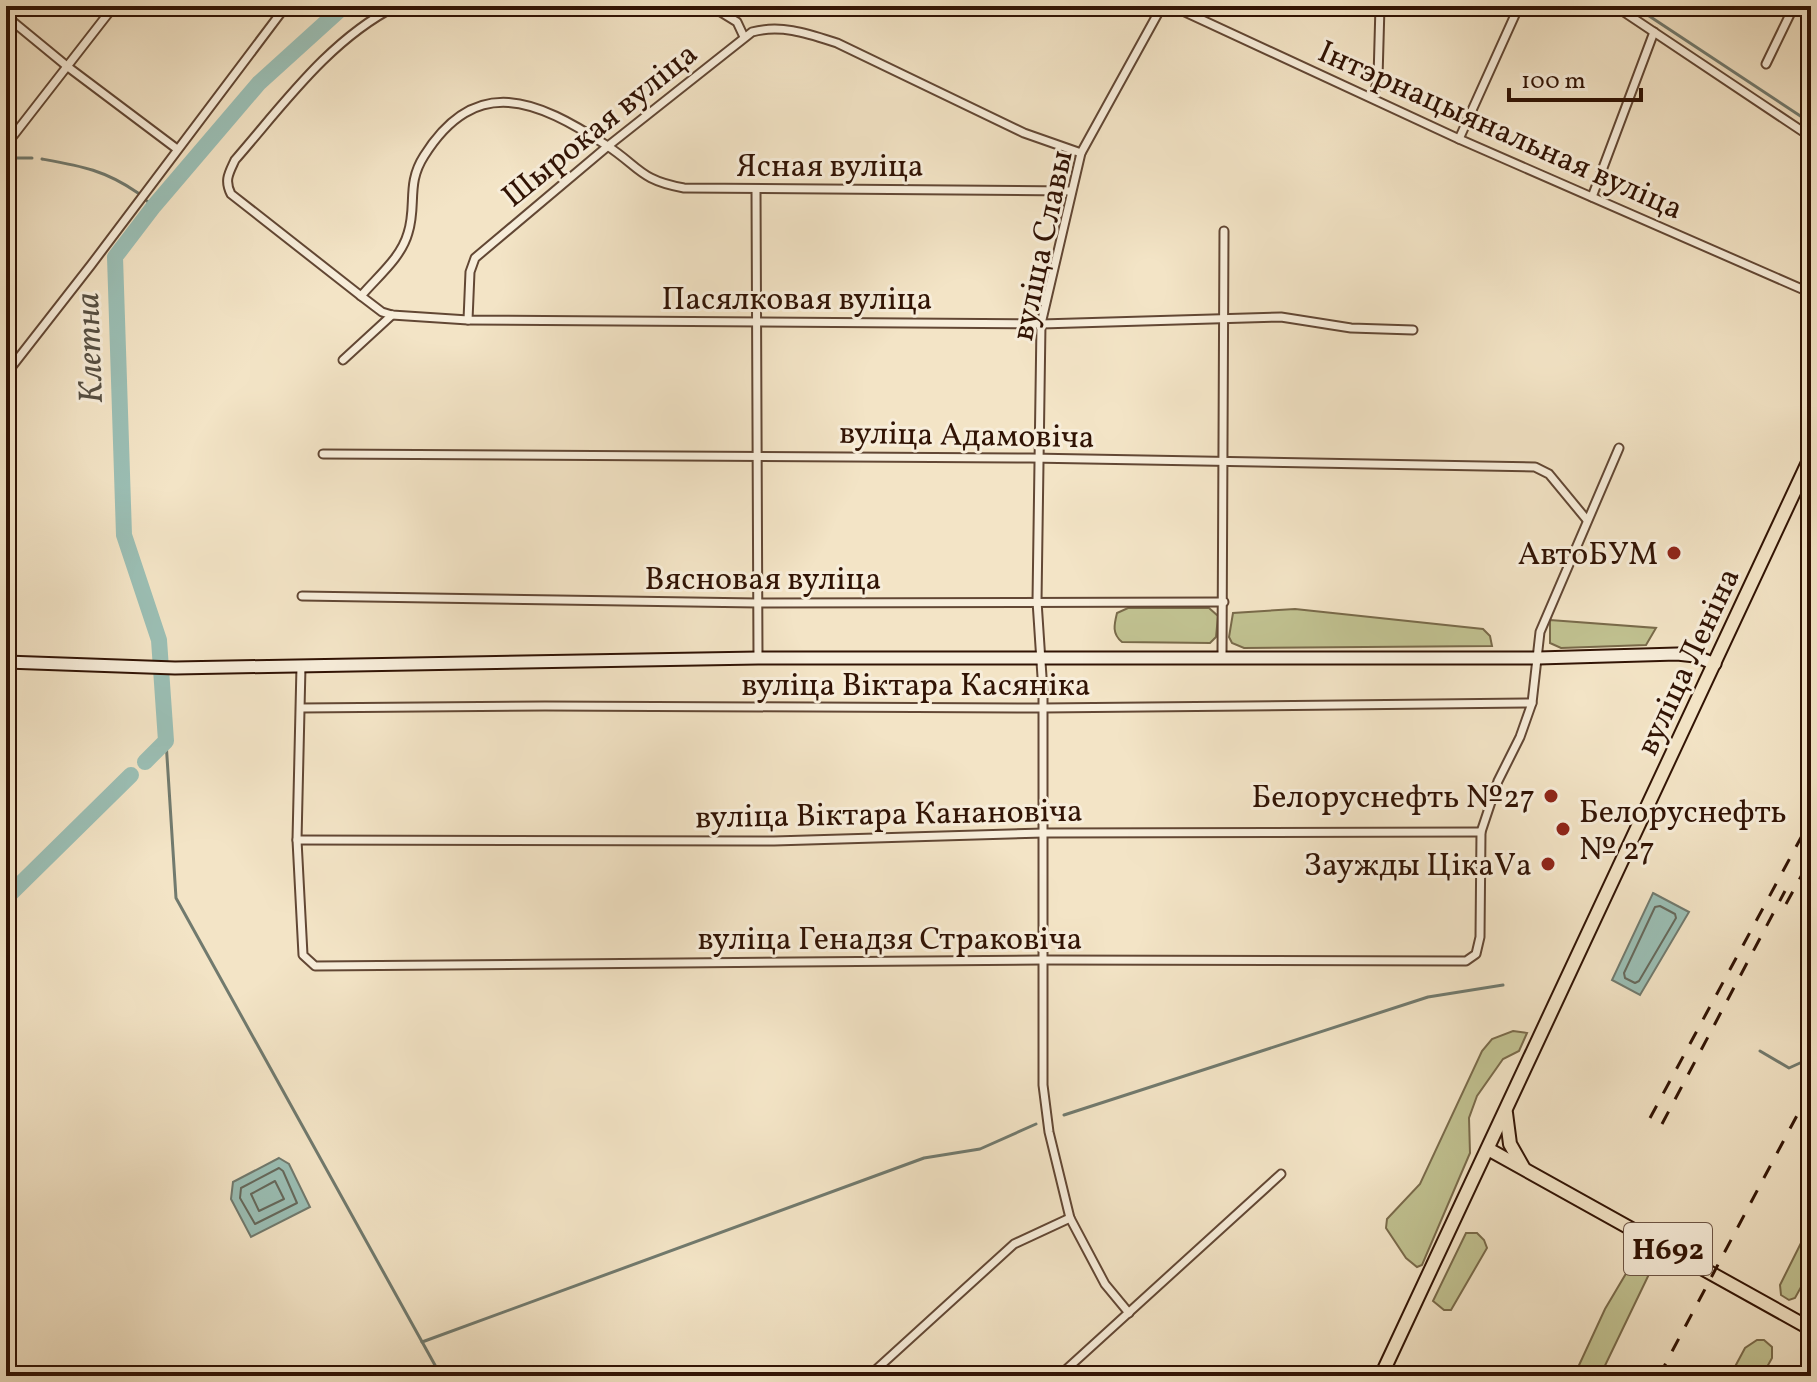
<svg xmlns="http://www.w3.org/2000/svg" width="1817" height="1382" viewBox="0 0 1817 1382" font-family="Vollkorn,serif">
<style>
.green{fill:#c1c291;stroke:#796a4a;stroke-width:2}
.water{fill:#9bbfb5;stroke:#717a6e;stroke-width:2}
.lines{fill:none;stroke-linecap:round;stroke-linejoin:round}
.shore{stroke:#66695c;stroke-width:2}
.stream{stroke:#717a6e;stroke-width:3}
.river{stroke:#9bbfb5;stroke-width:16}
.street-casing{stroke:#624734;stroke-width:11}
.secondary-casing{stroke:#311304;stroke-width:15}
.primary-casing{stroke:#311304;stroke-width:16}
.street{stroke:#f7edda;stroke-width:7}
.secondary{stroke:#f7edda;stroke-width:11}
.primary{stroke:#f3e4c6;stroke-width:12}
.rail{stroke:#311304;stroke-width:3;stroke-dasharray:14 14;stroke-linecap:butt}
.poi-dot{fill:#8f2418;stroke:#f7edda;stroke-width:3}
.labels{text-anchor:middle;stroke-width:6;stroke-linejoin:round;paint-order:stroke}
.shield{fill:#f7edda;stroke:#6c5444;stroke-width:2}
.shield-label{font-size:30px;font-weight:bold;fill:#311304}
.street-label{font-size:32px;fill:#311304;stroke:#f7edda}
.poi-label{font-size:32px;fill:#311304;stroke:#f7edda;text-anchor:end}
.water-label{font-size:34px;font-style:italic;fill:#564f42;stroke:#f7edda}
</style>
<rect width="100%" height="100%" fill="#f3e4c6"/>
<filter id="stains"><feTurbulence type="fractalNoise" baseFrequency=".0025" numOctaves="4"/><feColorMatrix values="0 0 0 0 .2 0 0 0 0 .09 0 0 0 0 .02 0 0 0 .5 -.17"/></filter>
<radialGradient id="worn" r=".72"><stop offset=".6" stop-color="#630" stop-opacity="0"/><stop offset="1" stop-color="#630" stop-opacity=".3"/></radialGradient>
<g class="green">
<path d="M 1128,608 L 1209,608 L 1218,616 L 1216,637 L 1210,643 L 1122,642 C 1112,634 1114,625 1117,613 Z"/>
<path d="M 1295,609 L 1483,629 L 1490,636 L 1492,646 L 1244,648 L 1232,643 L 1229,637 L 1233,613 Z"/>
<path d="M 1550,620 L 1656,628 L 1646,645 L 1561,648 L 1550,643 Z"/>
<path d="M 1513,1031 L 1527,1033 L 1519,1051 L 1503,1059 L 1477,1096 L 1469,1118 L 1470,1153 L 1422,1265 L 1417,1267 L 1406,1258 L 1386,1228 L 1387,1219 L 1420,1184 L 1482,1051 L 1492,1039 Z"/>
<path d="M 1811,1223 L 1811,1269 L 1795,1298 L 1789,1300 L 1781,1295 L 1780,1285 Z"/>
<path d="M 1466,1233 L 1477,1233 L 1484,1240 L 1487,1248 L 1451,1310 L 1444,1310 L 1433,1301 Z"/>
<path d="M 1641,1255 L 1649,1258 L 1651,1270 L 1600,1376 L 1574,1376 L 1605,1309 L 1634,1260 Z"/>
<path d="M 1757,1340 L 1764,1340 L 1772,1347 L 1772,1358 L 1762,1376 L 1730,1376 L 1745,1348 Z"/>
</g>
<g class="water">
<path d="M 1653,893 L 1689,912 L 1640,995 L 1612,980 Z"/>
<path d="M 279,1158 L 289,1164 L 310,1207 L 251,1237 L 231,1199 L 233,1182 Z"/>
</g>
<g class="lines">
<g class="shore">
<path d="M 1660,906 L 1675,914 L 1676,918 L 1639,981 L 1635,983 L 1625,978 L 1624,973 L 1655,907 Z"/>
<path d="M 279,1168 L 283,1171 L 297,1203 L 255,1224 L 240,1198 L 241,1188 Z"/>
<path d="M 275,1181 L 284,1199 L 259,1211 L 251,1194 Z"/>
</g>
<g class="stream">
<path d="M 1634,6 L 1811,123"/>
<path d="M 13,158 L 32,158"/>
<path d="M 42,159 C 81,166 105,170 138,193"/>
<path d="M 147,201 L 154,206"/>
<path d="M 166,741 L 176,898 L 441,1376"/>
<path d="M 1760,1051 L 1789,1068 L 1811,1058"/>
<path d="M 1064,1115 L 1428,997 L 1503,985"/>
<path d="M 422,1342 L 924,1158 L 980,1149 L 1036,1124"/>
</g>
<g class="river">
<path d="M 145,762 L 166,741 L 159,640 L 124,535 L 115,257 L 154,206 L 259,83 L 344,6"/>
<path d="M 6,898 L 131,775"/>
</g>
<g class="street-casing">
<g id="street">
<path d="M 396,6 C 329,40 283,105 235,160 C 229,173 224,180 231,194 L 361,296 L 382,312 L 392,315 L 468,320 L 1041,324 L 1281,317 L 1351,328 L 1413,330"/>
<path d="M 711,6 L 737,22 L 744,37"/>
<path d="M 1172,6 L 1459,139 L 1811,293"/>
<path d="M 1615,6 L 1811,137"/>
<path d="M 6,16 L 68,67 L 177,149"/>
<path d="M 1766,64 L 1794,6"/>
<path d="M 1373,98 L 1378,78 L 1380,6"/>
<path d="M 1459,139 L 1519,6"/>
<path d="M 6,145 L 114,6"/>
<path d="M 756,190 L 758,658"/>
<path d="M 1592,197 L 1654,32"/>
<path d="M 361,296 C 378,276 401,258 408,233 C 417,205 406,184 424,156 C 476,73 537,100 606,145 C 640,167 639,180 684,188 L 1071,191"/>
<path d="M 468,320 L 470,272 L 475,258 L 608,146 L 752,32 C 782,24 809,34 837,43 L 1024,133 L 1081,153"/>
<path d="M 343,360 L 392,315"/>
<path d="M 6,374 L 91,265 L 286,6"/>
<path d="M 323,454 L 1030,458 L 1535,467 L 1549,474 L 1587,520"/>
<path d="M 302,596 L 757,603 L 1224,602"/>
<path d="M 1222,656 L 1224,231"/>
<path d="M 301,666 L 297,840 L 303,955 L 315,966 L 1043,960 L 1466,961 L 1476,954 L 1480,937 L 1481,832 L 1498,781 L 1520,737 L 1532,703 L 1540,632 L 1619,448"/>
<path d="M 301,708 L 545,706 L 1043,708 L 1532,703"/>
<path d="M 297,840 L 774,841 L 1044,833 L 1481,832"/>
<path d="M 1070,1218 L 1049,1132 L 1043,1085 L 1043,692 L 1037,601 L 1041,324 L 1081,153 L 1162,6"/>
<path d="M 869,1376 L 1014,1244 L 1070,1218 L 1105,1284 L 1129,1313"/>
<path d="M 1059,1376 L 1281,1174"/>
</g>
</g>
<g class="secondary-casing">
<path id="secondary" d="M 6,662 L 175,668 L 758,658 L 1538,658 L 1677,654 L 1695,656 L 1715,664"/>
</g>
<g class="primary-casing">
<g id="primary">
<path d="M 1506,1113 L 1510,1144 L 1523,1167"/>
<path d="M 1488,1149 L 1811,1329"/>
<path d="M 1381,1376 L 1811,456"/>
</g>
</g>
<use href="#street" class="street"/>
<use href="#secondary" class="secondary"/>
<use href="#primary" class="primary"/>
<g class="rail">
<path d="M 1786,904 L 1811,858"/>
<path d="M 1650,1118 L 1811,819"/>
<path d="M 1662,1124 L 1785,891"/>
<path d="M 1659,1376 L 1811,1089"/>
</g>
</g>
<g class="poi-dot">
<circle cx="1674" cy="553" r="8"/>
<circle cx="1551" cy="796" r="8"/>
<circle cx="1563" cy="829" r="8"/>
<circle cx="1548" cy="864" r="8"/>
</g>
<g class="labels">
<rect class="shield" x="1624" y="1223" width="88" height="52" rx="6"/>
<g class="shield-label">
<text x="1668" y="1259">Н692</text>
</g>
<g class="street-label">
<text transform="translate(599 124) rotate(-39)" y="11">Шырокая вуліца</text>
<text transform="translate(1501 129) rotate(24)" y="11">Інтэрнацыянальная вуліца</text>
<text x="830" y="176">Ясная вуліца</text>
<text transform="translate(1041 245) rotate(-78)" y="11">вуліца Славы</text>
<text x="797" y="309">Пасялковая вуліца</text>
<text transform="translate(967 434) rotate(1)" y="11">вуліца Адамовіча</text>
<text x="763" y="589">Вясновая вуліца</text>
<text transform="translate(1687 661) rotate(-65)" y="11">вуліца Леніна</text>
<text x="916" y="695">вуліца Віктара Касяніка</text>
<text transform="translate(889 813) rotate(-1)" y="11">вуліца Віктара Канановіча</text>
<text x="890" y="949">вуліца Генадзя Страковіча</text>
</g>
<g class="poi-label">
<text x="1658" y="564">АвтоБУМ</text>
<text x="1535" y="807">Белоруснефть №27</text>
<text x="1579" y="822" text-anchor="start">Белоруснефть<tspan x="1579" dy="37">№ 27</tspan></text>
<text x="1532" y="875">Заужды ЦікаVа</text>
</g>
<g class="water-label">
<text transform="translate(88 348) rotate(-92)" y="12">Клетна</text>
</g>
</g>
<rect width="1817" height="1382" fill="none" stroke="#f3e4c6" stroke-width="32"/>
<rect x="8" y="8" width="1801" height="1366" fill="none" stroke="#311304" stroke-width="4"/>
<rect x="16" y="16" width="1785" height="1350" fill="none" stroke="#311304" stroke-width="2"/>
<path d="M1509 88v12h132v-12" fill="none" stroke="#311304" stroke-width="4"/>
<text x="1521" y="88" font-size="24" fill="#311304" stroke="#f7edda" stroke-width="6" paint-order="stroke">100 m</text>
<rect width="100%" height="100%" filter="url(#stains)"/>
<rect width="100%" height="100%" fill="url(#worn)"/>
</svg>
